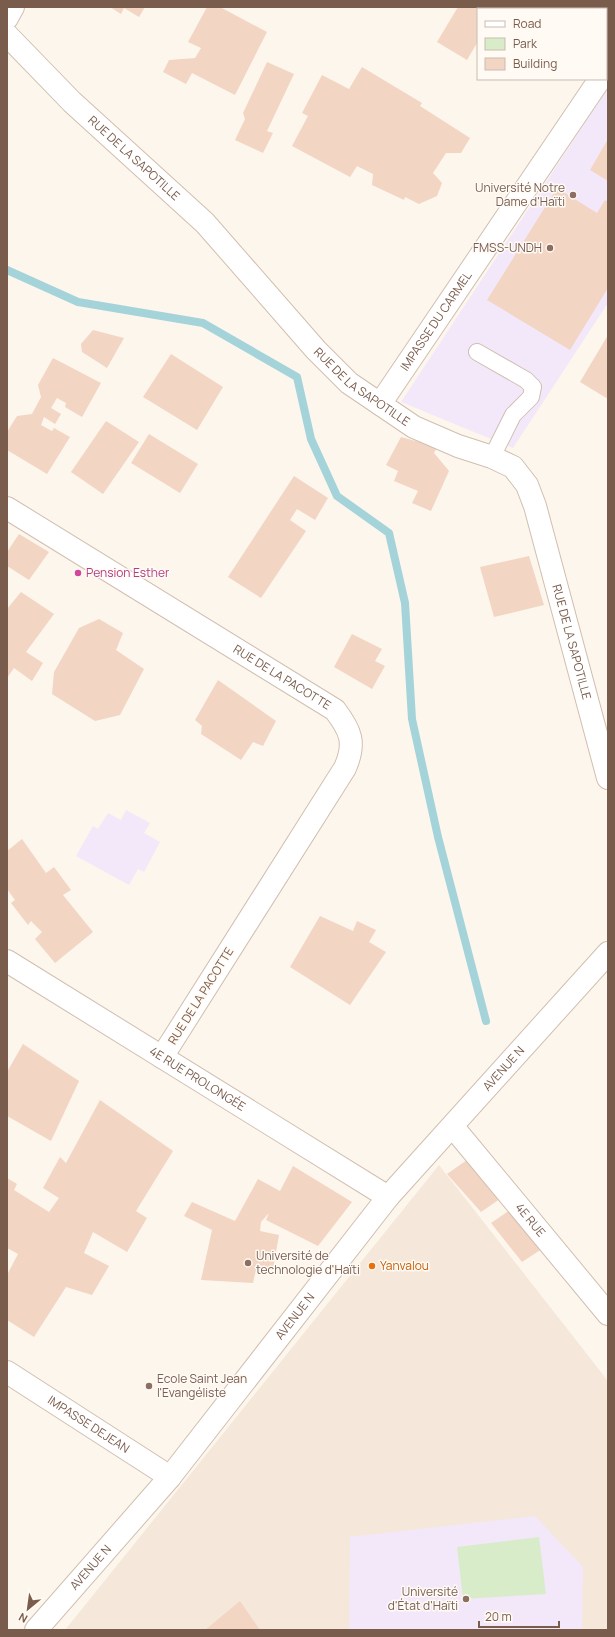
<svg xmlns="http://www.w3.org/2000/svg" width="615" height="1637" viewBox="0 0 615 1637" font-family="Manrope,sans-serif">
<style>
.residential{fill:#f5e8da}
.education{fill:#f3e8fa}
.green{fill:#d8ecc9}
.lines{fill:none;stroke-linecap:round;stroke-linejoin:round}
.stream{stroke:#a5d3da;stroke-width:8}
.building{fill:#f3d5c3}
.lane-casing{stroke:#d1beb0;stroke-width:18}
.street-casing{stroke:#d1beb0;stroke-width:24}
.lane{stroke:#fff;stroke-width:16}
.street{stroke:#fff;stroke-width:22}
.education-dot{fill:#8d6e63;stroke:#fffaf3;stroke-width:1.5}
.hotel-dot{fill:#d1479c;stroke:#fffaf3;stroke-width:1.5}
.food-dot{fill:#e8710a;stroke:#fffaf3;stroke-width:1.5}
.labels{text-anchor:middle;stroke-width:3;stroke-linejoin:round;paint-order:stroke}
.street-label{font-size:12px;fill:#7a5c4d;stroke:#fffaf3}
.education-label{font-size:12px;fill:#785e54;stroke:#fffaf3;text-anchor:end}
.hotel-label{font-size:12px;fill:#b23c85;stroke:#fffaf3;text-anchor:start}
.food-label{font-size:12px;fill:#c56008;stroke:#fffaf3;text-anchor:start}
</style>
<rect width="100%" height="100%" fill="#fdf6ec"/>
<path class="residential" d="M 439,1165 L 608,1381 L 608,1630 L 65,1630 Z"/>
<g class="education">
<path d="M 608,88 L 608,303 L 513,448 L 401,402 Z"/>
<path d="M 126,810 L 150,823 L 144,833 L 160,842 L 144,872 L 138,869 L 129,885 L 76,856 L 93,826 L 98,829 L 108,813 L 121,820 Z"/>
<path d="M 535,1516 L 583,1567 L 582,1630 L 349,1630 L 350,1537 Z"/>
</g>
<path class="green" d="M 539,1537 L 546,1594 L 463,1599 L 457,1547 Z"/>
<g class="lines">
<path class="stream" d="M 7,270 L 78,302 L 203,323 L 297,377 L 311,439 L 337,496 L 389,533 L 405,603 L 412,719 L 438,837 L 486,1021"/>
</g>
<g class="building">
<path d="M 110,7 L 145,7 L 139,17 L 124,8 L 121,14 Z"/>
<path d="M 207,7 L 220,7 L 267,32 L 235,95 L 192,73 L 186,84 L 163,72 L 169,60 L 195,58 L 201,48 L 188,42 Z"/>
<path d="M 458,7 L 505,7 L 508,9 L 478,9 L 478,44 L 477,43 L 467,60 L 437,42 Z"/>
<path d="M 267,62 L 294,74 L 267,131 L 273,133 L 263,153 L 235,140 L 245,119 L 243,113 Z"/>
<path d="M 362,67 L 422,103 L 420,106 L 470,138 L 461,153 L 446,153 L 433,173 L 442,183 L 437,196 L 419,204 L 405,197 L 404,200 L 372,185 L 373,174 L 357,166 L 350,177 L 292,146 L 308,116 L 302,113 L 322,75 L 349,89 Z"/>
<path d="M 608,139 L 608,181 L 590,170 Z"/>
<path d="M 557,188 L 597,213 L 605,200 L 608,202 L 608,288 L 570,350 L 487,300 Z"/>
<path d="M 93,330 L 124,338 L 107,368 L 82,352 L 81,344 Z"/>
<path d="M 608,335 L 608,399 L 580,382 Z"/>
<path d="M 171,354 L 223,387 L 197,430 L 143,397 Z"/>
<path d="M 53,358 L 101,383 L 82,417 L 65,407 L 66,403 L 57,398 L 51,408 L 61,414 L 55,424 L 44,417 L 41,425 L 52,431 L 54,428 L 70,437 L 47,474 L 7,450 L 7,432 L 17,416 L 32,414 L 41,397 L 38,385 Z"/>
<path d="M 106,421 L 139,442 L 103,494 L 71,472 Z"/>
<path d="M 149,434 L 198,464 L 180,493 L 131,463 Z"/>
<path d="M 401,437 L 437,447 L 434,453 L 449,471 L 431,511 L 412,503 L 418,491 L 394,481 L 398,471 L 386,465 Z"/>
<path d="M 294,476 L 328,498 L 315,520 L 297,509 L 290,520 L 306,531 L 261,598 L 228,577 Z"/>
<path d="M 19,534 L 49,552 L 29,580 L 7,566 L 7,552 Z"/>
<path d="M 529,556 L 544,605 L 494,617 L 480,567 Z"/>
<path d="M 21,592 L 54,614 L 26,652 L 43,663 L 32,681 L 14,668 L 7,678 L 7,609 Z"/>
<path d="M 99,619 L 123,633 L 116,650 L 144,669 L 120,715 L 95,721 L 52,694 L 54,672 L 79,628 Z"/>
<path d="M 352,634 L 382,649 L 375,661 L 385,666 L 372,689 L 334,667 Z"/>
<path d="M 218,680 L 276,721 L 263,746 L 253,742 L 241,760 L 201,734 L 202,726 L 195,720 Z"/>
<path d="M 22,839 L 46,873 L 54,867 L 71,890 L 63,895 L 93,932 L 55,963 L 35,939 L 42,932 L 31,921 L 28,925 L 11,903 L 15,900 L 7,889 L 7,851 Z"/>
<path d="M 320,916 L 353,931 L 357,921 L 376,930 L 369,942 L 386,952 L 350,1005 L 290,967 Z"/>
<path d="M 23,1044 L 79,1081 L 51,1141 L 7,1116 L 7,1072 Z"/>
<path d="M 100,1100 L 173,1151 L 136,1211 L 147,1218 L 127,1252 L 93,1232 L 84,1253 L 109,1266 L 92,1295 L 66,1287 L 34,1337 L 7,1320 L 7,1275 L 18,1254 L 7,1248 L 7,1178 L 17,1184 L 14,1190 L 49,1212 L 59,1198 L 43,1188 L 60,1157 L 66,1163 Z"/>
<path d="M 474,1155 L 507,1194 L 481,1212 L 447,1174 Z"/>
<path d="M 293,1166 L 352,1202 L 318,1246 L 266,1220 L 269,1213 L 261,1222 L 260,1231 L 279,1235 L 273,1269 L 257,1265 L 253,1283 L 201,1280 L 212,1230 L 184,1216 L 192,1202 L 235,1221 L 258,1179 L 280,1191 Z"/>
<path d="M 516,1206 L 548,1245 L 522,1262 L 491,1223 Z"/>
<path d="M 240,1601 L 260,1630 L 205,1630 Z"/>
</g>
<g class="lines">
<g class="lane-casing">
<path id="lane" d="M 477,352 L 526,380 L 533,387 L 531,397 L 513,415 L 492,457"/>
</g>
<g class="street-casing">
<g id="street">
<path d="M 7,18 L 13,7"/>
<path id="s1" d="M 7,35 L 72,102 L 205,223 L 316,350 L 349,383 L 414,427 L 458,446 L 492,457 L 513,467 L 527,485 L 535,506 L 608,778"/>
<path id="s2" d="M 380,404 L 600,79"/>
<path id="s3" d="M 7,508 L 335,710 C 351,731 356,743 345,768 L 162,1057"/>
<path id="s4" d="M 7,961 L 388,1197"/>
<path id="s5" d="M 453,1127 L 608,1314"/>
<path id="s6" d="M 7,1372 L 170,1477"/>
<path id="s7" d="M 36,1630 L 170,1477 L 388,1197 L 608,953"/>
</g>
</g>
<use href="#lane" class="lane"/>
<use href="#street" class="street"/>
</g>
<g class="education-dot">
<circle cx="573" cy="195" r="4"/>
<circle cx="550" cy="248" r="4"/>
<circle cx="248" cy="1263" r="4"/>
<circle cx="149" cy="1386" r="4"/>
<circle cx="466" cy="1599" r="4"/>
</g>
<circle class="hotel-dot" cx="78" cy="573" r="4"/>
<circle class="food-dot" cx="372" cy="1266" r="4"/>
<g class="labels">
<g class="street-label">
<text dy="4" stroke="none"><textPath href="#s1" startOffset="177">RUE DE LA SAPOTILLE</textPath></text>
<text dy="4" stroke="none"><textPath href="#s2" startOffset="100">IMPASSE DU CARMEL</textPath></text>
<text dy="4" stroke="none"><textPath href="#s1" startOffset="501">RUE DE LA SAPOTILLE</textPath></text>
<text dy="4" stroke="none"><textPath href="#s1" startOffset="860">RUE DE LA SAPOTILLE</textPath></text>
<text dy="4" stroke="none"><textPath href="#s3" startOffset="323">RUE DE LA PACOTTE</textPath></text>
<text transform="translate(201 996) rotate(-58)" y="4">RUE DE LA PACOTTE</text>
<text dy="4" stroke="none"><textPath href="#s7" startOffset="731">AVENUE N</textPath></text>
<text dy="4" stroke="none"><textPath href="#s4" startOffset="224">4E RUE PROLONGÉE</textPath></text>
<text dy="4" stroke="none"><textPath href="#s5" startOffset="121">4E RUE</textPath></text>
<text dy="4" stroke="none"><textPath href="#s7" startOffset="407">AVENUE N</textPath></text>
<text dy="4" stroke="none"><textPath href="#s6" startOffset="97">IMPASSE DEJEAN</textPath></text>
<text dy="4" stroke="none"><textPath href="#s7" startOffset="83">AVENUE N</textPath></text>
</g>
<g class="education-label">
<text x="565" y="192">Université Notre<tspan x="565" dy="14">Dame d'Haïti</tspan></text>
<text x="542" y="252">FMSS-UNDH</text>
<text x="256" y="1260" text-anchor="start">Université de<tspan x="256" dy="14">technologie d'Haïti</tspan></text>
<text x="157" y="1383" text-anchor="start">Ecole Saint Jean<tspan x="157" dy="14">l'Evangéliste</tspan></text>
<text x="458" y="1596">Université<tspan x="458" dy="14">d'État d'Haïti</tspan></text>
</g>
<g class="hotel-label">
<text x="86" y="577">Pension Esther</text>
</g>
<g class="food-label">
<text x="380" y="1270">Yanvalou</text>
</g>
</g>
<rect width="615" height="1637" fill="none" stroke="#7a5c4d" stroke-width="16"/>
<rect x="477" y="8" width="130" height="72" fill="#fffaf3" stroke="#cabbb1"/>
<rect x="485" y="21" width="20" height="6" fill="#ffffff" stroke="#cabbb1"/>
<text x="513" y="28" font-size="12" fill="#7a5c4d">Road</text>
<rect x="485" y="38" width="20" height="12" fill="#d8ecc9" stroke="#cabbb1"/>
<text x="513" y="48" font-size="12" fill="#7a5c4d">Park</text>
<rect x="485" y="58" width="20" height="12" fill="#f3d5c3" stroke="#cabbb1"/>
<text x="513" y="68" font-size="12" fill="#7a5c4d">Building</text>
<g transform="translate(28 1609) rotate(209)" stroke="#fffaf3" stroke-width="3" paint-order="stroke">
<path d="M0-3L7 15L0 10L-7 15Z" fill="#7a5c4d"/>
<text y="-6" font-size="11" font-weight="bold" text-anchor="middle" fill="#7a5c4d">N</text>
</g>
<path d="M479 1621v6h80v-6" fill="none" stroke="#7a5c4d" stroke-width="2"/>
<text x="485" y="1621" font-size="12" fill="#7a5c4d" stroke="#fffaf3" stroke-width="3" paint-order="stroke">20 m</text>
</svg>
